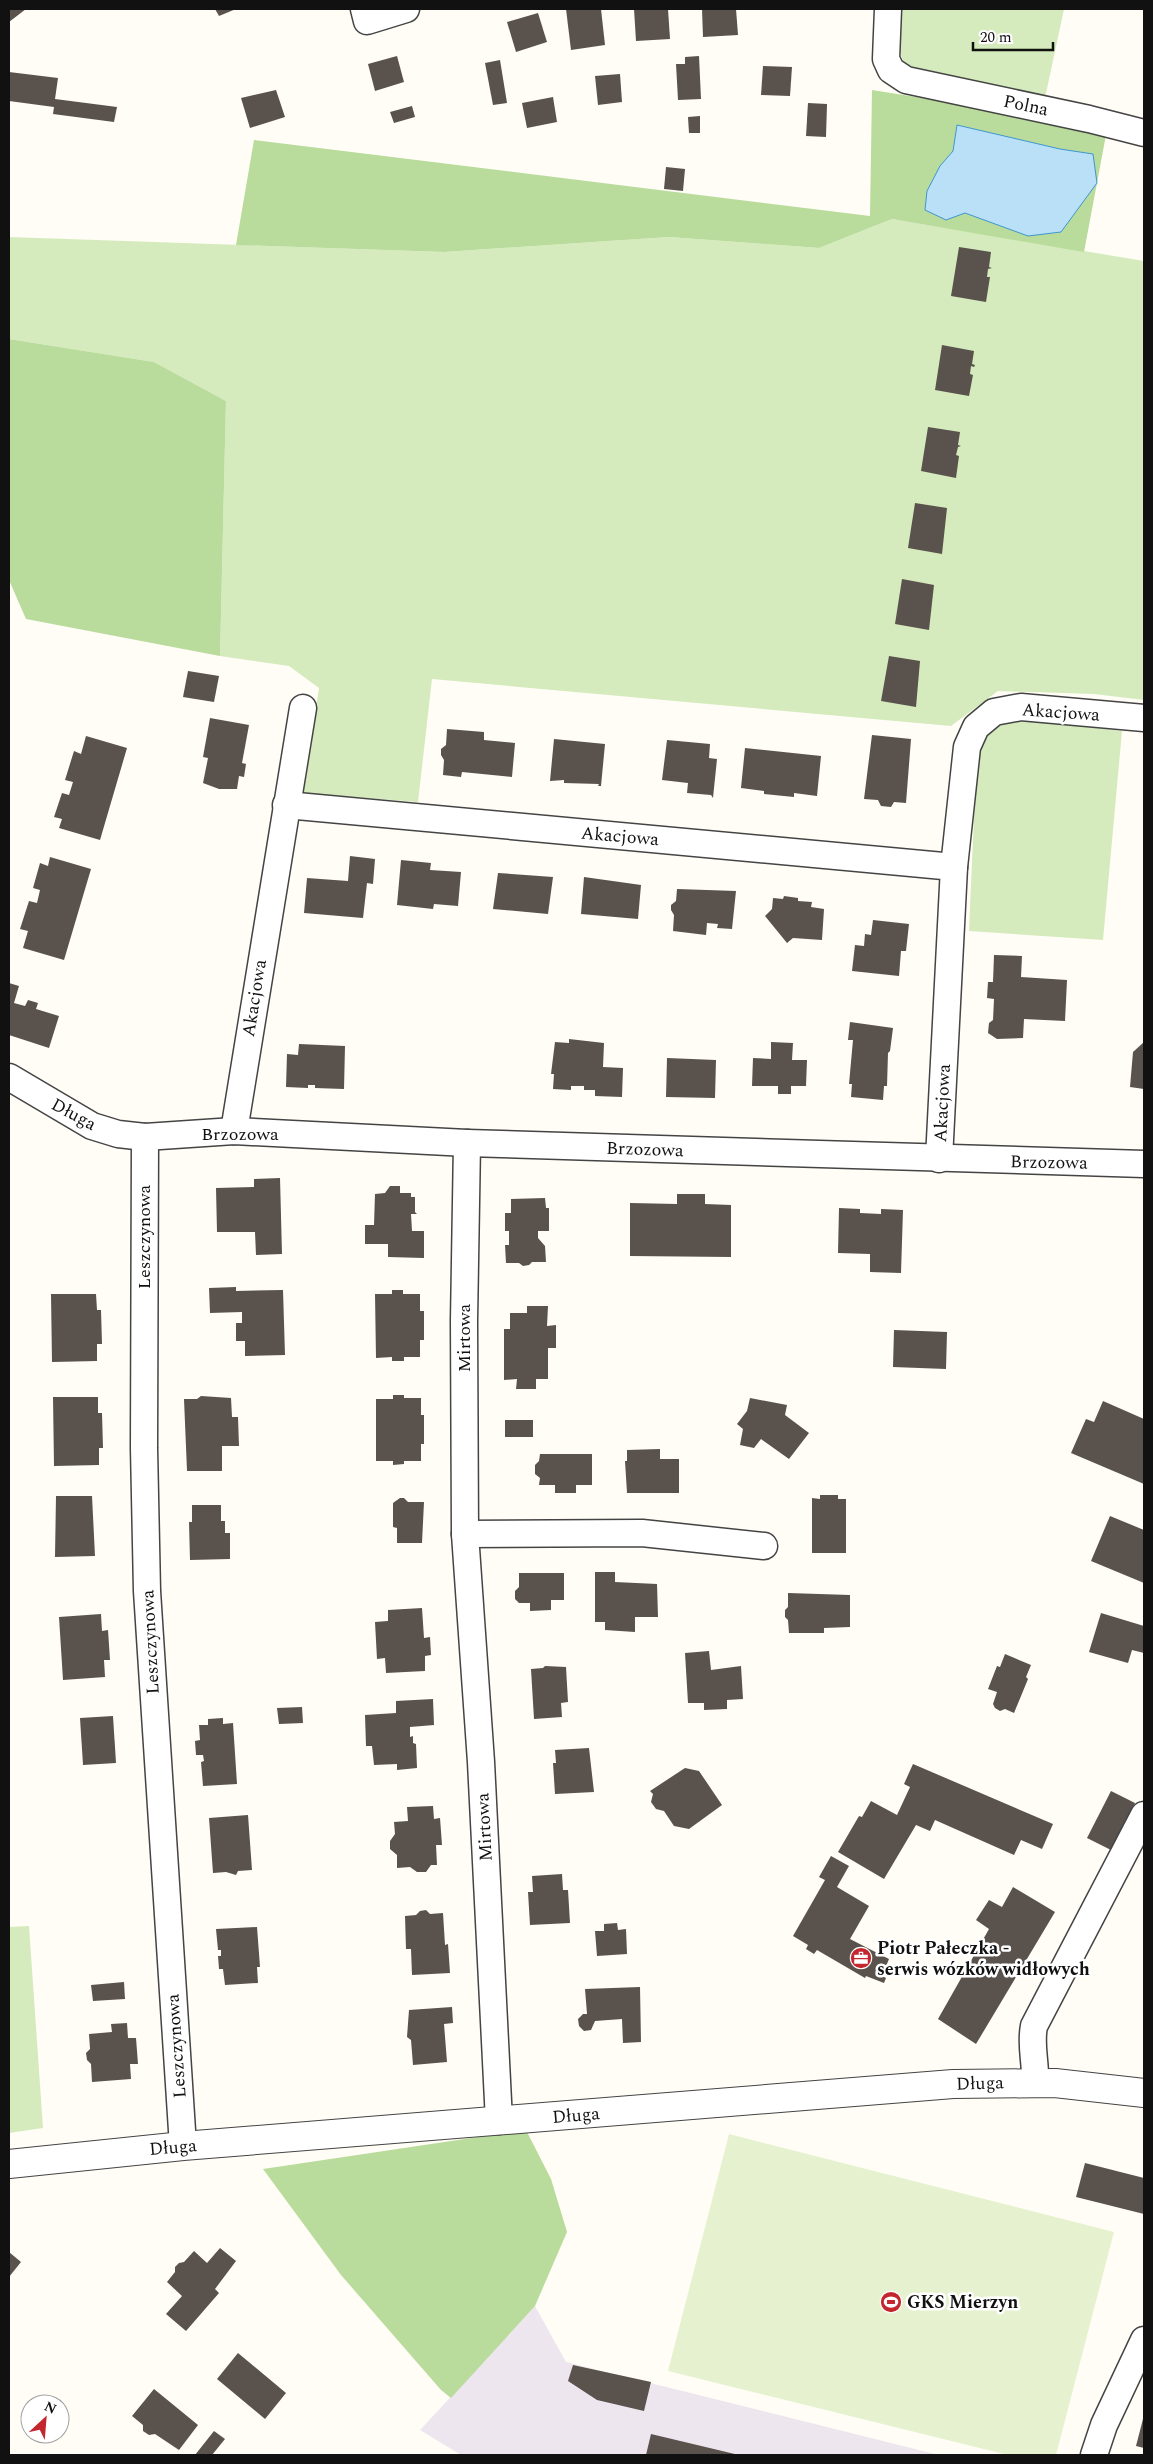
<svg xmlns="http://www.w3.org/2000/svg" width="1153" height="2464" viewBox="0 0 1153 2464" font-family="Spectral,serif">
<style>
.industrial{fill:#eee6ef}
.green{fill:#d5ebbd}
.forest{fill:#b9dc9c}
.pitch{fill:#e6f2cf}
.water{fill:#b9e0f7;stroke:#3f96cf}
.building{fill:#5a524d}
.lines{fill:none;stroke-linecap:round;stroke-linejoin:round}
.minor-casing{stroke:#444;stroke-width:29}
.tertiary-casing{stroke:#444;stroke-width:30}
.minor{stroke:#fff;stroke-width:26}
.tertiary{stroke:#fff;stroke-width:28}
.labels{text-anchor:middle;stroke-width:5;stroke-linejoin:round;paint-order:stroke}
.street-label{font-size:18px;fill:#111;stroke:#fff}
.poi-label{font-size:18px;font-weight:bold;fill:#111;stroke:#fff;text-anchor:start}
</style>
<rect width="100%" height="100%" fill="#fffdf5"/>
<path class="industrial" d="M 535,2306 L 566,2362 L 939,2455 L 461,2455 L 420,2430 Z"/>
<g class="green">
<path d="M 901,9 L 1064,9 L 1045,98 L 906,68 L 898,47 Z"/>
<path d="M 892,219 L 1144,261 L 1144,700 L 1094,694 L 998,691 L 951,726 L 432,679 L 418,802 L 303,793 L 319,688 L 289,666 L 220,656 L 226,401 L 154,362 L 9,339 L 9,237 L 444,252 L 669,237 L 819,248 Z"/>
<path d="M 1024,719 L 1122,731 L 1103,940 L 969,931 L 977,747 C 990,724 999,724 1024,719 Z"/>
<path d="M 29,1926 L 43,2128 L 9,2133 L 9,1927 Z"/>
</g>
<g class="forest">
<path d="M 872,90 L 991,109 L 1106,135 L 1084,252 L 892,219 L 819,248 L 669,237 L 444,252 L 236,245 L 254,140 L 870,216 Z"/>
<path d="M 9,339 L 154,362 L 226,401 L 220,656 L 26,619 L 9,580 Z"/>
<path d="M 526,2130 L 551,2179 L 567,2232 L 535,2306 L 451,2398 L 441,2390 L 341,2275 L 263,2169 Z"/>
</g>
<path class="pitch" d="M 729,2134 L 1114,2232 L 1056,2455 L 1008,2455 L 668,2371 Z"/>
<path class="water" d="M 957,125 L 1060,149 L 1093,154 L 1097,183 L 1061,232 L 1028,236 L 965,213 L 946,220 L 925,210 L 927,191 L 940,166 L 953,151 Z"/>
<g class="building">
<path d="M 9,9 L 26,9 L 9,22 Z"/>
<path d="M 215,9 L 236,9 L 219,16 Z"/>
<path d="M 566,9 L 601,9 L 605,45 L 571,50 Z"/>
<path d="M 634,9 L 668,9 L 670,39 L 636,41 Z"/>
<path d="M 702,9 L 736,9 L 738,35 L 703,37 Z"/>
<path d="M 538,13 L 547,42 L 516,52 L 507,22 Z"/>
<path d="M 397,56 L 404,82 L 375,91 L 368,64 Z"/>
<path d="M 699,56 L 701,99 L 678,100 L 676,64 L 685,64 L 685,57 Z"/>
<path d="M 500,60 L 507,103 L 493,105 L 485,63 Z"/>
<path d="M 763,66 L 792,67 L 790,96 L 761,95 Z"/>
<path d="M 9,72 L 58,78 L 55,99 L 117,107 L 114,122 L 53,114 L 54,107 L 9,101 Z"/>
<path d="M 620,74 L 622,102 L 598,105 L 595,76 Z"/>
<path d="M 276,90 L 285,117 L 250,128 L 241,98 Z"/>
<path d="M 553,97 L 557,122 L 527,128 L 522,103 Z"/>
<path d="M 808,103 L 827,104 L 826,137 L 806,136 Z"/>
<path d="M 412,106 L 415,117 L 394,123 L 390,112 Z"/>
<path d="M 700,116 L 700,133 L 689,133 L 688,117 Z"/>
<path d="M 666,167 L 685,169 L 683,191 L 664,189 Z"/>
<path d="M 959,247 L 991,252 L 989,267 L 992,268 L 988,269 L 987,277 L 990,277 L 986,302 L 951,296 Z"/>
<path d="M 942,345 L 974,351 L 972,364 L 975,365 L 974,367 L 971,366 L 970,374 L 973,375 L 969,396 L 935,390 Z"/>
<path d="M 928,427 L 960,432 L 958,445 L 961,446 L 958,447 L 956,455 L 959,456 L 956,478 L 921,471 Z"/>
<path d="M 915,503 L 947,508 L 942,554 L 908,548 Z"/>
<path d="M 902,579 L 934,585 L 929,630 L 895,624 Z"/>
<path d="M 889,656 L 920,661 L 916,707 L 881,701 Z"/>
<path d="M 188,671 L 219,676 L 214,702 L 183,697 Z"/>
<path d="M 210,718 L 249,725 L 242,763 L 246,764 L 244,777 L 239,776 L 237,789 L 219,789 L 203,783 L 208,758 L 203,757 Z"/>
<path d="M 447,729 L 484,732 L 484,740 L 515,743 L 512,777 L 462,772 L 461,777 L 443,775 L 444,760 L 441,755 L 441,749 L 446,745 Z"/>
<path d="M 872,735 L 911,739 L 906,803 L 894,802 L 891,807 L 881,806 L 878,800 L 864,799 Z"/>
<path d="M 86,736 L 127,748 L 100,840 L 59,828 L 62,819 L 54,817 L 62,793 L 69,795 L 73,782 L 65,780 L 74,751 L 81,754 Z"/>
<path d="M 554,739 L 605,744 L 601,786 L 598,786 L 599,784 L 564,783 L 564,780 L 550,781 Z"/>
<path d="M 667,740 L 710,744 L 709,758 L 717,759 L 713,798 L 711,795 L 687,793 L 688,783 L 662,780 Z"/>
<path d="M 745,748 L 821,756 L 817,796 L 794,793 L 794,797 L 764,794 L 764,791 L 741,788 Z"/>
<path d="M 350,856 L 375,859 L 373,884 L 367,883 L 363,918 L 304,913 L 307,878 L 348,881 Z"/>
<path d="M 50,857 L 91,869 L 64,960 L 23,948 L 28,931 L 20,929 L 29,901 L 37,903 L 40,890 L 33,888 L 40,863 L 48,866 Z"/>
<path d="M 401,860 L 431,863 L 430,870 L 461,872 L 458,906 L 434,904 L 433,909 L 397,905 Z"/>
<path d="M 498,873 L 553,877 L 548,914 L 493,909 Z"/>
<path d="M 584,877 L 641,885 L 638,919 L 581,914 Z"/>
<path d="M 677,889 L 736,891 L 732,929 L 717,928 L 718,924 L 707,923 L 706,935 L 673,931 L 674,915 L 671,910 L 671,905 L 676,901 Z"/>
<path d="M 784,896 L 798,898 L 798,901 L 812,902 L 811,907 L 824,909 L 822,940 L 793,938 L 787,943 L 765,916 L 772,909 L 773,898 L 783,899 Z"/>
<path d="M 873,920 L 909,924 L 906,951 L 901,951 L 899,976 L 852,971 L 855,945 L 864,946 L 865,934 L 871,935 Z"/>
<path d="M 994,955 L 1022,956 L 1021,977 L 1067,980 L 1065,1021 L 1024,1019 L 1023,1038 L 997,1039 L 988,1033 L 989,1023 L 993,1020 L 994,999 L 987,998 L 988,982 L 993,982 Z"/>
<path d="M 9,983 L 19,986 L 14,1003 L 25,1006 L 28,1000 L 38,1003 L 36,1009 L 59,1016 L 49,1048 L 9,1035 Z"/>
<path d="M 850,1022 L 893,1028 L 890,1051 L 888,1053 L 887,1086 L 884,1086 L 883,1100 L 851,1097 L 852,1084 L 849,1084 L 853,1040 L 848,1040 Z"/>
<path d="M 569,1039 L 604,1043 L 603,1067 L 623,1068 L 622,1097 L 595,1096 L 595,1090 L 584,1090 L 584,1086 L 571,1086 L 571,1090 L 553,1089 L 554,1074 L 551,1074 L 555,1042 L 569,1043 Z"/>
<path d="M 771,1042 L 793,1043 L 792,1060 L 807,1060 L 806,1086 L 791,1086 L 791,1094 L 778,1094 L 778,1086 L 752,1086 L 753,1058 L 771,1059 Z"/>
<path d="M 1144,1042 L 1144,1089 L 1130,1087 L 1133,1052 Z"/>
<path d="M 299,1044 L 345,1046 L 344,1089 L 315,1088 L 315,1085 L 308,1085 L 308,1088 L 286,1087 L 287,1054 L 298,1055 Z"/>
<path d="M 667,1058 L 716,1060 L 715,1098 L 666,1097 Z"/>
<path d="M 280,1178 L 282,1254 L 256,1255 L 255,1232 L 217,1232 L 216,1188 L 254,1187 L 254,1179 Z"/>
<path d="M 390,1186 L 400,1186 L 400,1193 L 411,1193 L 411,1197 L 415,1197 L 415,1212 L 417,1214 L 411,1214 L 412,1231 L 424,1231 L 424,1258 L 388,1257 L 388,1244 L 365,1244 L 365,1225 L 374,1225 L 375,1194 L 385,1193 Z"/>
<path d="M 677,1194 L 705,1194 L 705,1204 L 731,1205 L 731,1257 L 630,1256 L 630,1203 L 677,1204 Z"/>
<path d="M 545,1198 L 546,1208 L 549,1208 L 549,1231 L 538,1231 L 538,1238 L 545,1246 L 546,1262 L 532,1262 L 529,1265 L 523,1266 L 519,1263 L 506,1263 L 505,1245 L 509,1245 L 509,1231 L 505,1231 L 505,1213 L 511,1213 L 511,1199 Z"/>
<path d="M 839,1208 L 860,1209 L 860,1213 L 881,1214 L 881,1209 L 903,1210 L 901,1273 L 870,1272 L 870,1254 L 838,1253 Z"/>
<path d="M 236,1287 L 236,1291 L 283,1290 L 285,1355 L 245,1356 L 245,1341 L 236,1341 L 236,1323 L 242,1323 L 242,1312 L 210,1313 L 209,1288 Z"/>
<path d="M 392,1290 L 403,1290 L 403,1294 L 420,1294 L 420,1311 L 424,1311 L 424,1340 L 420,1340 L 420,1357 L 404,1357 L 404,1361 L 392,1361 L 392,1357 L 376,1358 L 375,1294 L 392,1294 Z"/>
<path d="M 51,1294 L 96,1294 L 97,1310 L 101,1310 L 102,1344 L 97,1344 L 97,1361 L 52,1362 Z"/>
<path d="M 527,1306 L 548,1306 L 547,1326 L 556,1325 L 556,1348 L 548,1348 L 548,1379 L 536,1379 L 536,1389 L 516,1389 L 517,1379 L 504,1380 L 504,1329 L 510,1329 L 510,1313 L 527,1313 Z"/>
<path d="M 894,1330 L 947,1332 L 946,1369 L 893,1367 Z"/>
<path d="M 393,1395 L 404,1395 L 404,1398 L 421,1398 L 421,1415 L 424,1415 L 424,1444 L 421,1444 L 421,1461 L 404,1461 L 404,1464 L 393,1465 L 393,1461 L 376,1461 L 376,1399 L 393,1399 Z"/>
<path d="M 201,1396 L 231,1398 L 232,1417 L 238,1417 L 239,1446 L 222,1446 L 222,1471 L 187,1471 L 184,1399 L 197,1399 Z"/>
<path d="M 53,1397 L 98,1397 L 98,1413 L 102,1413 L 103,1448 L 99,1448 L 99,1465 L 54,1466 Z"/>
<path d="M 750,1398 L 787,1405 L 785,1415 L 809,1433 L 789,1459 L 761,1439 L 754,1448 L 740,1445 L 743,1429 L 737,1424 L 747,1411 Z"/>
<path d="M 1103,1401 L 1144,1419 L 1144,1484 L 1071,1453 L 1086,1419 L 1094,1422 Z"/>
<rect x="505" y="1420" width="28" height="17"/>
<path d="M 660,1449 L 660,1459 L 679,1459 L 679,1493 L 627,1493 L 625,1461 L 627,1461 L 627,1450 Z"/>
<path d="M 540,1454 L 592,1454 L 592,1485 L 576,1485 L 576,1493 L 555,1493 L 555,1485 L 539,1485 L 540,1478 L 535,1474 L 535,1465 L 539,1461 Z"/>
<path d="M 820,1495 L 838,1495 L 838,1499 L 846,1499 L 846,1553 L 812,1553 L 812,1498 L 820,1499 Z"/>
<path d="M 56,1496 L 92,1496 L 95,1556 L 55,1557 Z"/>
<path d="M 400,1498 L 404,1498 L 408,1502 L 424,1502 L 422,1543 L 397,1543 L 397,1528 L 393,1527 L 393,1503 Z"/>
<path d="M 192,1505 L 221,1505 L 221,1521 L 225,1521 L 225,1533 L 230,1533 L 230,1559 L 190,1560 L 189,1522 L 192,1522 Z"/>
<path d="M 1110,1516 L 1144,1530 L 1144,1583 L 1091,1561 Z"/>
<path d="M 595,1572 L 615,1572 L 615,1582 L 657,1584 L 658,1617 L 635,1617 L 635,1632 L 605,1630 L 605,1622 L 595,1622 Z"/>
<path d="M 519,1573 L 564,1573 L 564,1600 L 551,1600 L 551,1610 L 530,1611 L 530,1603 L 519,1603 L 515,1599 L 515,1591 L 519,1587 Z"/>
<path d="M 788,1593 L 850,1595 L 850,1627 L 824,1628 L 824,1633 L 789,1633 L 788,1620 L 785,1617 L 785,1610 L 788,1607 Z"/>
<path d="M 422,1608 L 424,1638 L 430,1637 L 431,1655 L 425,1656 L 425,1671 L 386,1673 L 385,1658 L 377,1659 L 375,1622 L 388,1621 L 388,1610 Z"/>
<path d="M 1101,1613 L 1144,1626 L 1144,1653 L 1132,1650 L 1128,1663 L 1089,1652 Z"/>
<path d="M 101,1614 L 102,1631 L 108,1630 L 110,1660 L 104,1660 L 105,1677 L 63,1680 L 59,1617 Z"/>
<path d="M 709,1651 L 711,1670 L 741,1666 L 743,1699 L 727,1700 L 727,1709 L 704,1710 L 704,1703 L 688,1703 L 685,1653 Z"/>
<path d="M 1005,1654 L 1031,1665 L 1026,1677 L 1028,1679 L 1014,1713 L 1005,1709 L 1000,1711 L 995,1708 L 993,1704 L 997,1692 L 988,1689 L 997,1666 L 1000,1667 Z"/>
<path d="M 545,1666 L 566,1667 L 568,1702 L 561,1703 L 562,1717 L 534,1719 L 531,1669 L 543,1668 Z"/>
<path d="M 433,1699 L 434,1725 L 410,1727 L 410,1737 L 413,1736 L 413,1743 L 416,1744 L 417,1768 L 397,1770 L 397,1764 L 374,1765 L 372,1746 L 366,1746 L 365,1715 L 396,1713 L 396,1701 Z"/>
<path d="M 302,1707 L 303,1723 L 279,1724 L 277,1708 Z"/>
<path d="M 113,1716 L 116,1763 L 83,1765 L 80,1718 Z"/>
<path d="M 223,1718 L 223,1724 L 233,1723 L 237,1784 L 203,1786 L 201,1762 L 204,1761 L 203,1755 L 196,1755 L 195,1741 L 200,1740 L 199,1725 L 208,1725 L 208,1719 Z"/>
<path d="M 589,1748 L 594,1792 L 555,1794 L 553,1763 L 556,1763 L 555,1750 Z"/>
<path d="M 913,1764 L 1053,1824 L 1042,1849 L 1021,1840 L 1014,1855 L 935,1820 L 930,1831 L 916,1825 L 884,1879 L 838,1852 L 859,1816 L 862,1817 L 871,1801 L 897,1815 L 910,1787 L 904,1784 Z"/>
<path d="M 685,1768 L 699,1771 L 722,1805 L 689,1829 L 674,1826 L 664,1811 L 656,1809 L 651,1802 L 653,1794 L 650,1791 Z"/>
<path d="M 1111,1791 L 1135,1803 L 1111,1850 L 1087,1838 Z"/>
<path d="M 433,1806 L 434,1819 L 440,1818 L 442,1845 L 436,1845 L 437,1865 L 431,1865 L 426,1872 L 417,1872 L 410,1867 L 397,1868 L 397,1855 L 390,1849 L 390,1841 L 395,1834 L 394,1822 L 408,1821 L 407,1807 Z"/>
<path d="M 248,1815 L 252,1870 L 238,1871 L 236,1875 L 226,1872 L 213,1873 L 209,1818 Z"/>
<path d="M 831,1856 L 849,1866 L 837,1887 L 869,1906 L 850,1939 L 889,1959 L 882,1976 L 886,1978 L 884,1983 L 866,1976 L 865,1978 L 817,1950 L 814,1954 L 806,1949 L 808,1945 L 793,1936 L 825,1880 L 819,1877 Z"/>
<path d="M 562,1874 L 563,1890 L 568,1890 L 570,1923 L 530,1925 L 528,1892 L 533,1892 L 532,1876 Z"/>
<path d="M 1013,1887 L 1055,1912 L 976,2044 L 938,2019 L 989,1929 L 976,1920 L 989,1900 L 1002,1907 Z"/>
<path d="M 426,1910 L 430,1914 L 443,1913 L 445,1945 L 448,1944 L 450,1973 L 412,1975 L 411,1949 L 406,1949 L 405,1916 L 416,1915 L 420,1911 Z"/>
<path d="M 617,1923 L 618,1930 L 626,1929 L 627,1954 L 597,1956 L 595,1931 L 604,1931 L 604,1924 Z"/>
<path d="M 257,1927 L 260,1967 L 257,1967 L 258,1983 L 225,1985 L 223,1969 L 219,1969 L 218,1956 L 221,1956 L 221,1950 L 218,1950 L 216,1929 Z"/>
<path d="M 124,1982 L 125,1999 L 93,2001 L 91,1985 Z"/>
<path d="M 640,1987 L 641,2042 L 623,2043 L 622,2019 L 595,2021 L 591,2030 L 584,2031 L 579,2026 L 578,2019 L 583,2014 L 587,2014 L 585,1989 Z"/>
<path d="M 452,2007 L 453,2023 L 444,2024 L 447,2062 L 413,2065 L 411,2040 L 407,2037 L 409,2010 Z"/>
<path d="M 127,2023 L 128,2038 L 136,2038 L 138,2064 L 130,2064 L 131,2079 L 92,2082 L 91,2064 L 87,2060 L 86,2053 L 90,2049 L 89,2034 L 112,2032 L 111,2024 Z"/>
<path d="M 1085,2163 L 1144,2178 L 1144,2214 L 1076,2197 Z"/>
<path d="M 220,2248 L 236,2261 L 215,2289 L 219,2293 L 186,2331 L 166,2314 L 182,2296 L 167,2282 L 175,2272 L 175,2267 L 179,2263 L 184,2262 L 194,2251 L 207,2263 Z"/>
<path d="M 9,2252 L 21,2262 L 9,2277 Z"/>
<path d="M 238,2353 L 286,2393 L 265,2419 L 217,2379 Z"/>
<path d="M 573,2365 L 651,2382 L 644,2411 L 597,2400 L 568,2381 Z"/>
<path d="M 154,2389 L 198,2425 L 179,2450 L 155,2434 L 149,2435 L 143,2431 L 143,2425 L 132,2416 Z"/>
<path d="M 1144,2415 L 1144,2448 L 1136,2446 Z"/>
<path d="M 214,2431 L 225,2439 L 212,2455 L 195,2455 Z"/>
<path d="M 651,2434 L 739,2455 L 646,2455 Z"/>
</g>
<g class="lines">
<g class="minor-casing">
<g id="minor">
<path d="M 364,9 L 367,21 L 406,9"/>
<path d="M 888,9 L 886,59 L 891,70 L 906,80 L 1089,119 L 1144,133"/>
<path d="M 286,805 L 954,867 L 939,1159"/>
<path d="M 954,867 L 967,747 L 976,727 L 994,712 L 1021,707 L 1144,718"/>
<path d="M 9,1077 L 92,1126 L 118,1134 L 145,1137 L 234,1131 L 467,1143 L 1144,1164"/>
<path d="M 234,1131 L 303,708"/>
<path d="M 145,1137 L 144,1448 L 147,1591 L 183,2146"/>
<path d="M 467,1143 L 464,1321 L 465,1534 L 481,1762 L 499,2121"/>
<path d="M 465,1534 L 642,1533 L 764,1546"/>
<path d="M 1035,2082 C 1036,2062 1030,2045 1034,2026 L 1144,1815"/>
<path d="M 1094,2455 L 1104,2425 L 1144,2340"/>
</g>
</g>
<g class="tertiary-casing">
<path id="tertiary" d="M 9,2164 L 183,2146 L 953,2084 L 1055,2083 L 1144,2093"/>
</g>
<use href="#minor" class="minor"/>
<use href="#tertiary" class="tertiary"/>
</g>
<defs>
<g id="office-disc" transform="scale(1.125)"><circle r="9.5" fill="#c4262e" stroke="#fff"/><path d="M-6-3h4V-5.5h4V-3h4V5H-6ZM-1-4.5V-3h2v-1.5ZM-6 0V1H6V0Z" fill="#fff"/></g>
<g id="stadium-disc" transform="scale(1.125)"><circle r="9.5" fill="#c4262e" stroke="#fff"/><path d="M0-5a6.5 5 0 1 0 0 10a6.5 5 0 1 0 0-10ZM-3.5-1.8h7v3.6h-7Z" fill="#fff"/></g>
</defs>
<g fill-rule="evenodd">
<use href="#office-disc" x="861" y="1958"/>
<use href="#stadium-disc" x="891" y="2302"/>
</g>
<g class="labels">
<g class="street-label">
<text transform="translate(1026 105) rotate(12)" y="6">Polna</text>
<text transform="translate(1061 712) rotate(4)" y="6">Akacjowa</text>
<text transform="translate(620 836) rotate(5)" y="6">Akacjowa</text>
<text transform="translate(254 998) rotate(-81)" y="6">Akacjowa</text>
<text transform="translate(942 1103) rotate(-87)" y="6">Akacjowa</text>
<text transform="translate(74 1114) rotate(28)" y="6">Długa</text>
<text x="240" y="1140">Brzozowa</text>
<text transform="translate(645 1149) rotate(2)" y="6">Brzozowa</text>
<text transform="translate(1049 1162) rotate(1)" y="6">Brzozowa</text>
<text transform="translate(144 1237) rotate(-90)" y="6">Leszczynowa</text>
<text transform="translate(464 1338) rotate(-90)" y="6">Mirtowa</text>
<text transform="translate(150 1642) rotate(-93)" y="6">Leszczynowa</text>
<text transform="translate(484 1827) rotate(-93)" y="6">Mirtowa</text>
<text transform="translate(176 2046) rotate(-94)" y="6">Leszczynowa</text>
<text transform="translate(980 2083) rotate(-2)" y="6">Długa</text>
<text transform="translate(576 2115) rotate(-5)" y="6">Długa</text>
<text transform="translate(173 2147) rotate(-5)" y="6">Długa</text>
</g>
<g class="poi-label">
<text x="877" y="1954">Piotr Pałeczka -<tspan x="877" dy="21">serwis wózków widłowych</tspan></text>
<text x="907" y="2308">GKS Mierzyn</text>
</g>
</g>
<rect width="1153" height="2464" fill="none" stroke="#111111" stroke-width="20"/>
<g transform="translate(45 2419) rotate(26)"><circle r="24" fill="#ffffff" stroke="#a0a0a0"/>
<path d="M0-4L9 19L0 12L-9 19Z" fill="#c4262e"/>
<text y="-8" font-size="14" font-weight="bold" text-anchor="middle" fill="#111111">N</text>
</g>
<path d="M973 42v8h80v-8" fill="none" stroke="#111111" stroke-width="2.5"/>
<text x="980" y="42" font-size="15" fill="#111111" stroke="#ffffff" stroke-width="4" paint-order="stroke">20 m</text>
</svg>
